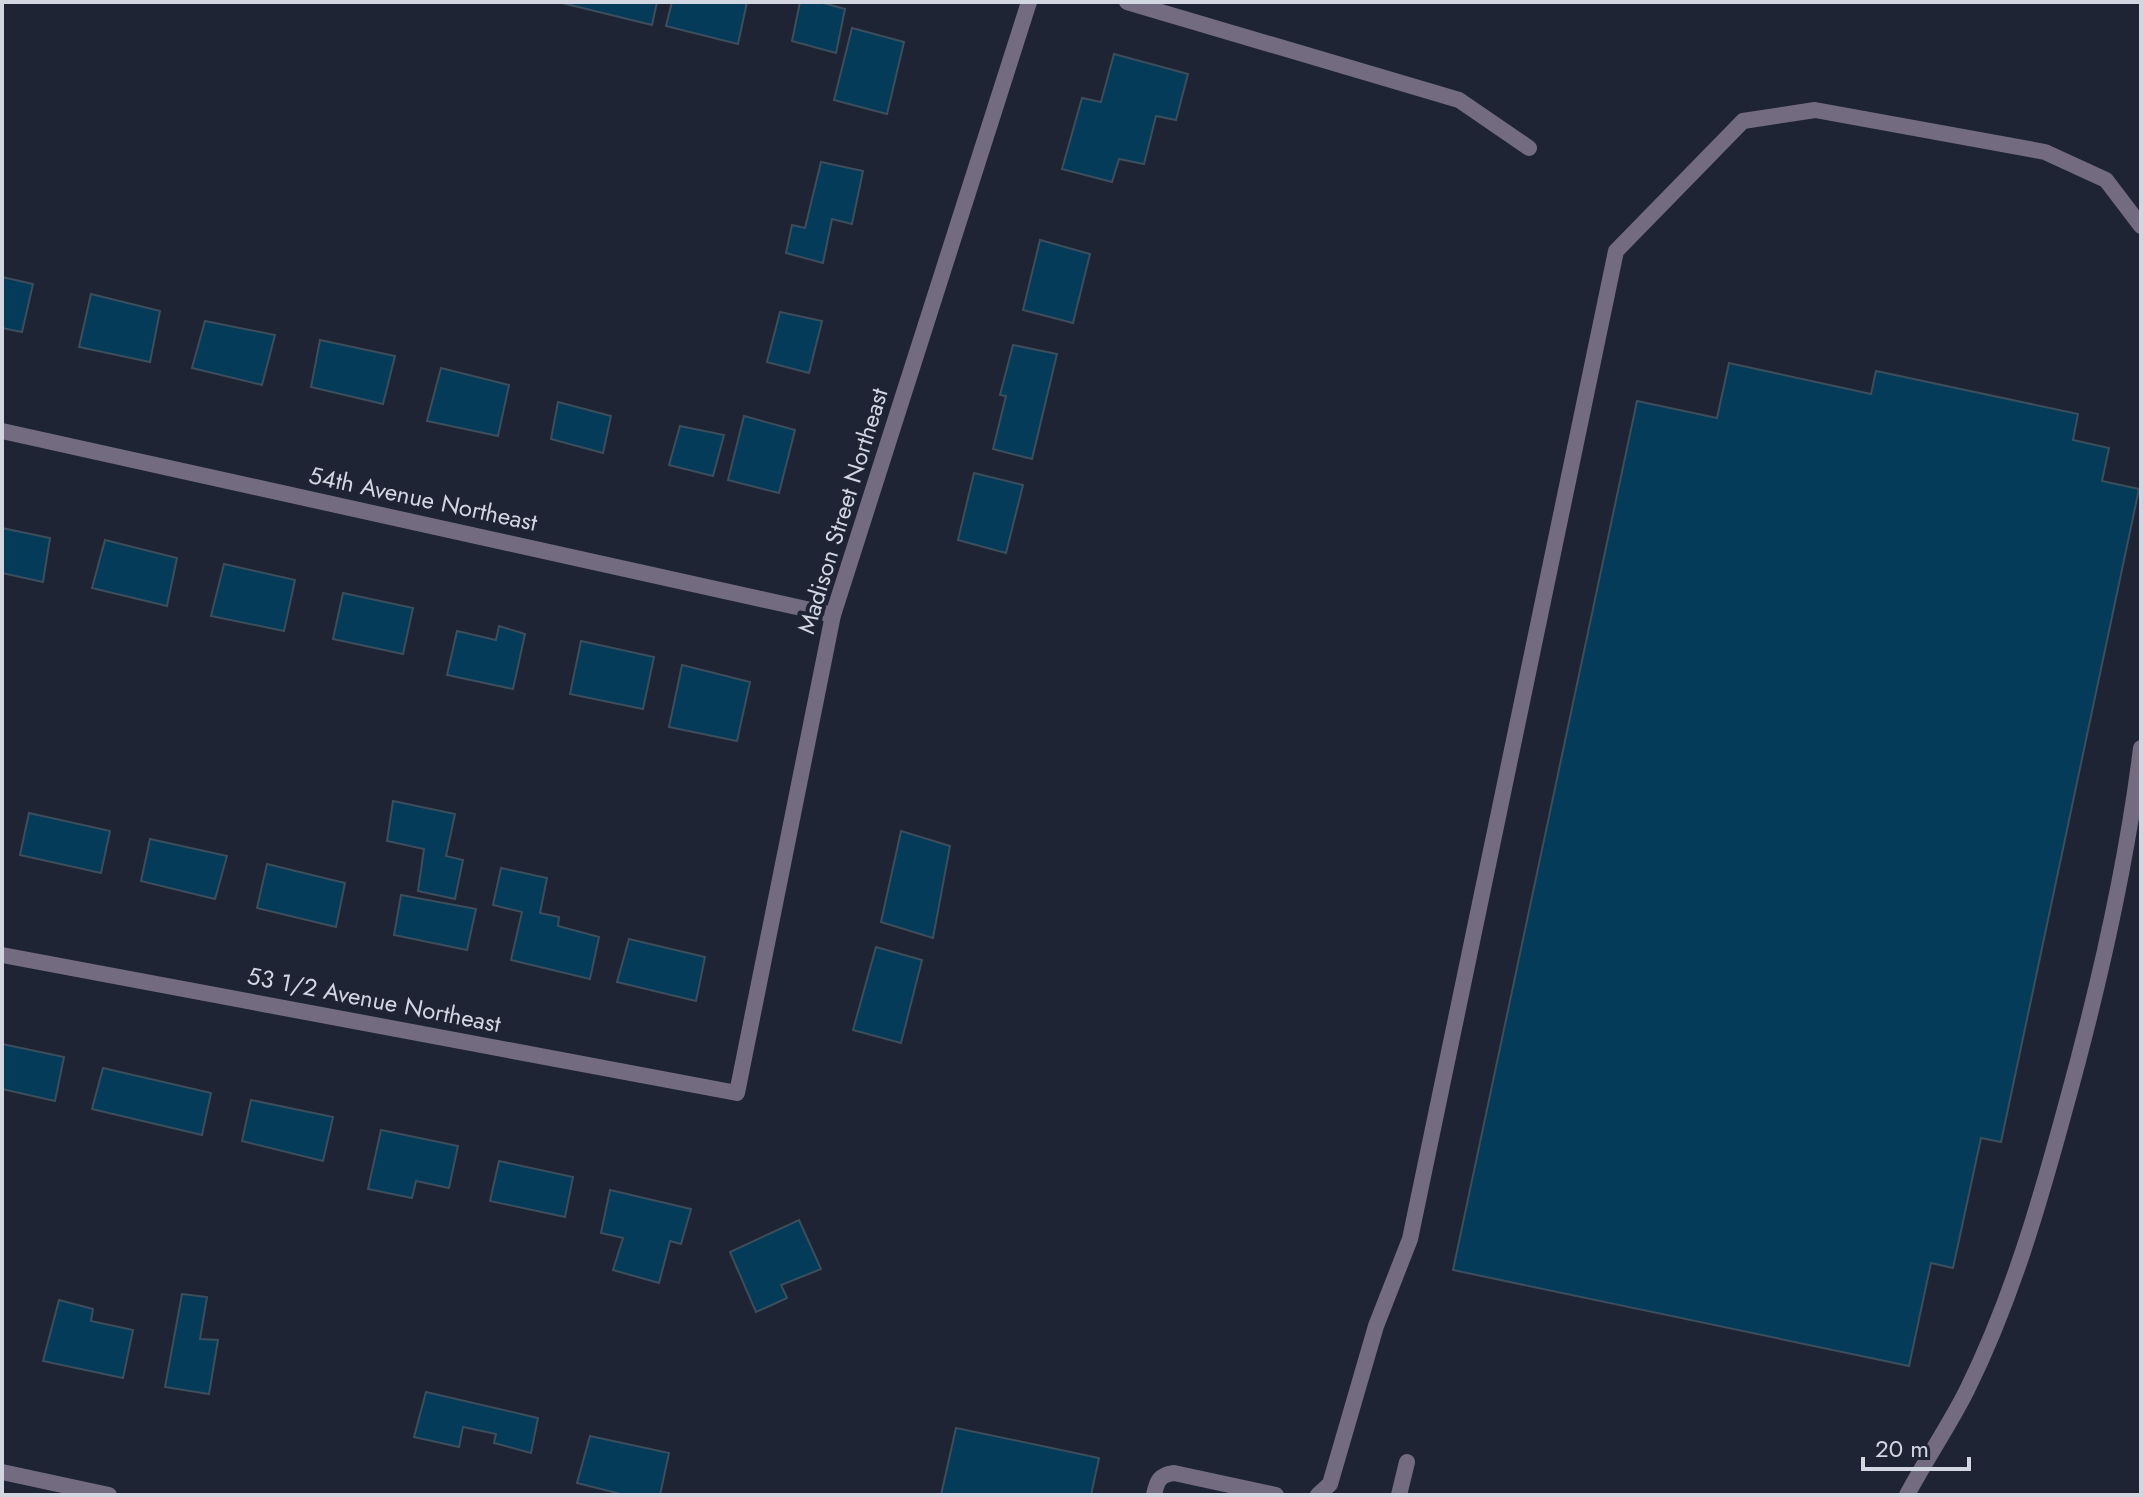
<svg xmlns="http://www.w3.org/2000/svg" width="2143" height="1497" viewBox="0 0 2143 1497" font-family="Jost,sans-serif">
<style>
.building{fill:#043b58;stroke:#3c4e5b;stroke-width:2}
.lines{fill:none;stroke-linecap:round;stroke-linejoin:round}
.service{stroke:#736c81;stroke-width:16}
.minor{stroke:#736c81;stroke-width:16}
.tertiary{stroke:#736c81;stroke-width:16}
.labels{text-anchor:middle;stroke-width:8;stroke-linejoin:round;paint-order:stroke}
.street-label{font-size:24px;fill:#d2d6e1;stroke:#1f2435}
</style>
<rect width="100%" height="100%" fill="#1f2435"/>
<g class="building">
<path d="M 558,2 L 657,2 L 652,25 Z"/>
<path d="M 672,2 L 747,2 L 738,44 L 666,26 Z"/>
<path d="M 800,2 L 820,2 L 845,9 L 836,53 L 792,41 Z"/>
<path d="M 852,28 L 904,42 L 887,114 L 834,100 Z"/>
<path d="M 1114,54 L 1188,74 L 1176,120 L 1156,116 L 1144,164 L 1119,159 L 1112,182 L 1062,169 L 1082,98 L 1101,102 Z"/>
<path d="M 821,162 L 863,171 L 852,224 L 832,219 L 823,263 L 786,253 L 792,225 L 805,228 Z"/>
<path d="M 1040,240 L 1090,254 L 1073,323 L 1023,310 Z"/>
<path d="M 2,277 L 33,284 L 22,332 L 2,328 Z"/>
<path d="M 91,294 L 160,311 L 150,362 L 79,347 Z"/>
<path d="M 780,312 L 822,321 L 809,373 L 767,362 Z"/>
<path d="M 205,321 L 275,335 L 262,385 L 192,368 Z"/>
<path d="M 320,340 L 395,356 L 383,404 L 311,387 Z"/>
<path d="M 1013,345 L 1057,354 L 1032,459 L 993,449 L 1006,396 L 1000,395 Z"/>
<path d="M 1729,363 L 1871,394 L 1876,371 L 2078,414 L 2073,440 L 2109,448 L 2102,481 L 2139,489 L 2001,1142 L 1981,1138 L 1953,1268 L 1931,1263 L 1909,1366 L 1453,1270 L 1637,401 L 1717,418 Z"/>
<path d="M 441,368 L 509,385 L 498,436 L 427,421 Z"/>
<path d="M 558,402 L 611,416 L 603,453 L 551,439 Z"/>
<path d="M 744,416 L 795,430 L 779,493 L 728,480 Z"/>
<path d="M 680,426 L 724,435 L 713,476 L 669,465 Z"/>
<path d="M 974,473 L 1023,485 L 1006,553 L 958,540 Z"/>
<path d="M 2,528 L 50,538 L 43,582 L 2,573 Z"/>
<path d="M 105,540 L 177,558 L 167,606 L 92,588 Z"/>
<path d="M 224,564 L 295,580 L 284,631 L 211,616 Z"/>
<path d="M 343,593 L 413,608 L 403,654 L 333,639 Z"/>
<path d="M 499,626 L 525,634 L 513,689 L 447,675 L 457,631 L 496,640 Z"/>
<path d="M 581,641 L 654,657 L 643,709 L 570,694 Z"/>
<path d="M 682,665 L 750,682 L 737,741 L 669,727 Z"/>
<path d="M 393,801 L 455,814 L 446,856 L 463,860 L 455,899 L 418,891 L 424,849 L 387,841 Z"/>
<path d="M 29,813 L 110,831 L 101,873 L 20,855 Z"/>
<path d="M 901,831 L 950,846 L 933,938 L 881,922 Z"/>
<path d="M 150,839 L 227,856 L 215,899 L 141,881 Z"/>
<path d="M 267,864 L 345,883 L 336,927 L 257,908 Z"/>
<path d="M 501,868 L 547,878 L 540,913 L 559,917 L 558,926 L 599,937 L 590,979 L 511,960 L 522,912 L 493,905 Z"/>
<path d="M 401,895 L 476,909 L 467,950 L 394,935 Z"/>
<path d="M 629,939 L 705,957 L 696,1001 L 617,982 Z"/>
<path d="M 876,947 L 922,960 L 901,1043 L 853,1030 Z"/>
<path d="M 2,1044 L 64,1057 L 55,1101 L 2,1089 Z"/>
<path d="M 103,1068 L 211,1093 L 202,1135 L 92,1109 Z"/>
<path d="M 251,1100 L 333,1117 L 323,1161 L 242,1141 Z"/>
<path d="M 381,1130 L 458,1146 L 449,1188 L 416,1181 L 412,1198 L 368,1189 Z"/>
<path d="M 499,1161 L 573,1177 L 565,1217 L 490,1201 Z"/>
<path d="M 610,1190 L 691,1209 L 681,1244 L 670,1241 L 659,1283 L 613,1270 L 623,1238 L 601,1233 Z"/>
<path d="M 799,1220 L 821,1269 L 781,1285 L 787,1298 L 756,1312 L 730,1252 Z"/>
<path d="M 182,1294 L 207,1297 L 200,1339 L 218,1340 L 209,1394 L 165,1387 Z"/>
<path d="M 59,1300 L 93,1309 L 91,1321 L 133,1330 L 123,1378 L 43,1361 Z"/>
<path d="M 426,1392 L 538,1418 L 531,1453 L 494,1443 L 496,1434 L 463,1427 L 459,1447 L 414,1437 Z"/>
<path d="M 956,1428 L 1099,1458 L 1091,1495 L 941,1495 Z"/>
<path d="M 590,1436 L 669,1453 L 660,1495 L 625,1495 L 577,1483 Z"/>
</g>
<g class="lines">
<g class="service">
<path d="M 1154,1495 C 1157,1481 1159,1475 1174,1473 L 1276,1495"/>
<path d="M 1318,1495 L 1330,1484 L 1376,1326 L 1410,1239 L 1616,251 L 1743,121 L 1815,110 L 2045,152 L 2106,180 L 2141,226"/>
<path d="M 1399,1495 L 1407,1462"/>
<path d="M 1907,1495 C 1926,1459 1949,1426 1967,1390 C 2011,1301 2039,1205 2065,1109 C 2098,990 2126,870 2141,748"/>
</g>
<g class="minor">
<path d="M 1127,2 L 1459,100 L 1529,148"/>
<path d="M 2,431 L 833,615"/>
<path d="M 2,955 L 737,1093 L 833,615 L 1029,2"/>
</g>
<path class="tertiary" d="M 2,1472 L 109,1495"/>
</g>
<g class="labels">
<g class="street-label">
<text transform="translate(423 499) rotate(12)" y="8">54th Avenue Northeast</text>
<text transform="translate(843 511) rotate(-73)" y="8">Madison Street Northeast</text>
<text transform="translate(374 1000) rotate(11)" y="8">53 1/2 Avenue Northeast</text>
</g>
</g>
<rect width="2143" height="1497" fill="none" stroke="#d2d6e1" stroke-width="8"/>
<path d="M1863 1457v12h106v-12" fill="none" stroke="#d2d6e1" stroke-width="4"/>
<text x="1875" y="1457" font-size="24" fill="#d2d6e1" stroke="#1f2435" stroke-width="6" paint-order="stroke">20 m</text>
</svg>
